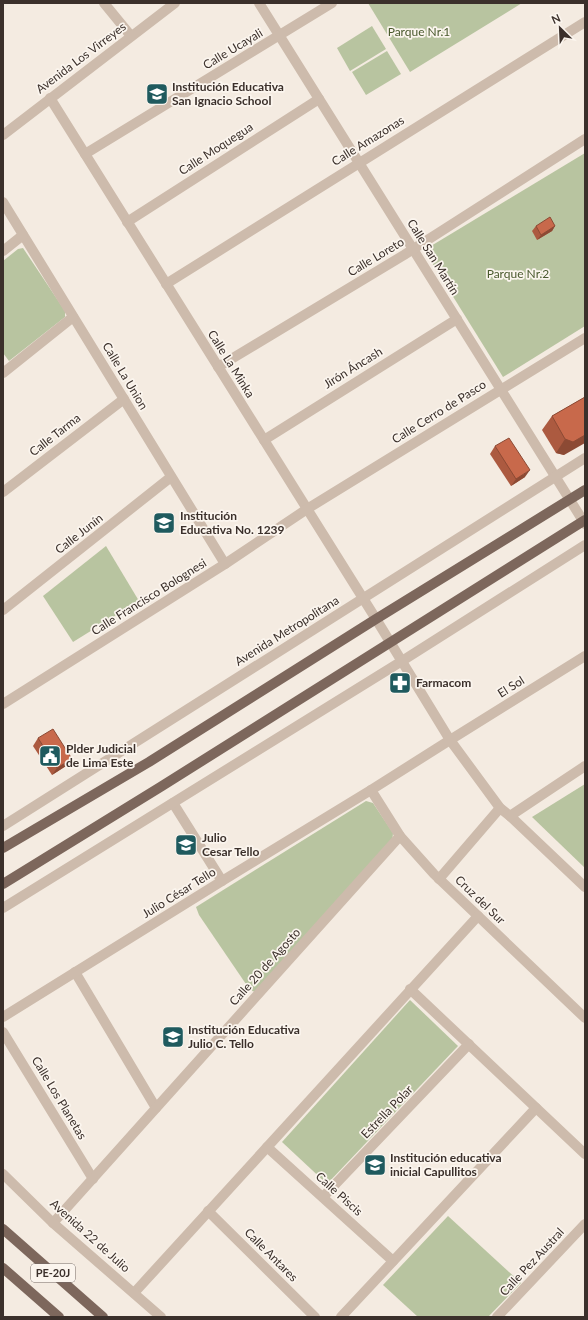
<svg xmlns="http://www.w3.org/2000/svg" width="588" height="1320" viewBox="0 0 588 1320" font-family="Lato,sans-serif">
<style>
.green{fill:#b8c4a0}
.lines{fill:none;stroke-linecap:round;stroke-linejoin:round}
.minor{stroke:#cdbbac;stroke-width:10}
.tertiary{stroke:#cdbbac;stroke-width:10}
.primary{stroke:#7d675c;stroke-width:10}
.wall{fill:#ac5a40}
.shaded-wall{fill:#8c4a34}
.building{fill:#c8694b;stroke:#8c4a34}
.labels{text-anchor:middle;stroke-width:3.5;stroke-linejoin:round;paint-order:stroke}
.shield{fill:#fbf5ee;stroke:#756b66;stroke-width:1}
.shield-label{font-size:11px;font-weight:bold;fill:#3b302b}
.park-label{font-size:12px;fill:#4a5a2e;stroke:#fbf5ee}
.street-label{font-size:12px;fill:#3b302b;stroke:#fbf5ee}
.poi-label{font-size:12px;font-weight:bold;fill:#3b302b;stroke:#fbf5ee;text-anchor:start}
</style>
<rect width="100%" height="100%" fill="#f4ebe1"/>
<g class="green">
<path d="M 368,3 L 522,3 L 410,72 Z"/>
<path d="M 372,26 L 386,49 L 350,71 L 337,48 Z"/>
<path d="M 387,51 L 401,74 L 366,95 L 352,72 Z"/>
<path d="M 585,153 L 585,326 L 503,377 L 426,253 L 426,249 Z"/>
<path d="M 23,248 L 65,311 L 65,317 L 9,361 L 3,353 L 3,261 L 18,249 Z"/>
<path d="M 106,546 L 139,601 L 73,642 L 43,596 Z"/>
<path d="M 585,784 L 585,868 L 532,817 Z"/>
<path d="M 366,801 L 373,803 L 393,833 L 392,844 L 255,992 L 250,990 L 199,915 L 196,907 Z"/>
<path d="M 410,1000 L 458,1046 L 327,1184 L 282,1142 Z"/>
<path d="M 448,1216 L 521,1283 L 488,1317 L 418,1317 L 383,1285 Z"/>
</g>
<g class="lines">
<g class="minor">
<path d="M 104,3 L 131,36"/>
<path d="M 259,3 L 585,524"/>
<path d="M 50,98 L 376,619 L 450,740 L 500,808 L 510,816 L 585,887"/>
<path d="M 85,154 L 332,3"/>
<path d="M 3,202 L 225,564"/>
<path d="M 127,222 L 319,99"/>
<path d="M 3,251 L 23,235"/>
<path d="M 166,284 L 585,22"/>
<path d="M 218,367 L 404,255 L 585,139"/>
<path d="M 3,373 L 73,317"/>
<path d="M 264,440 L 457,319"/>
<path d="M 3,492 L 124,399"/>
<path d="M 3,610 L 171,477"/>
<path d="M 3,704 L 225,564 L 307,509 L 585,338"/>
<path d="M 371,790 L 400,836 L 434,874 L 585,1018"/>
<path d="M 173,803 L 222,881"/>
<path d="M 510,816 L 585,766"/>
<path d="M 439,879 L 500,808"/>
<path d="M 75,972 L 156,1108"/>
<path d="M 410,989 L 585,1154"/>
<path d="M 3,1017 L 222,881 L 371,790 L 450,740 L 585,656"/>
<path d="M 3,1032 L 93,1179"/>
<path d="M 267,1147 L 393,1261"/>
<path d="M 323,1197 L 469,1044"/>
<path d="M 208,1211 L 315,1317"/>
<path d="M 53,1223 L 400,836"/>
<path d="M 134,1293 L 478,916"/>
<path d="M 341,1317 L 536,1108"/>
<path d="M 497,1317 L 585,1224"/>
</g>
<g class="tertiary">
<path d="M 3,135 L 175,3"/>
<path d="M 3,826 L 585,458"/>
<path d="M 3,908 L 402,661 L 585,545"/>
<path d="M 3,1174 L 53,1223 L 161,1317"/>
</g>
<g class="primary">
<path d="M 3,848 L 149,762 L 376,619 L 585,490"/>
<path d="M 3,884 L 162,786 L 585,520"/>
<path d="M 3,1229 L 103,1317"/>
<path d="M 3,1268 L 59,1317"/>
</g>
</g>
<g class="wall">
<path d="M 536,226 L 555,226 L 552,231 L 537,240 L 532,231 Z"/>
<path d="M 585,397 L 564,455 L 556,453 L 542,430 L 552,416 Z"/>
<path d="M 495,446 L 525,477 L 511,486 L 490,454 Z"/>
<path d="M 395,679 L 407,685 L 399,690 L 394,681 Z"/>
<path d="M 38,738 L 66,766 L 52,775 L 33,746 Z"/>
</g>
<g class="shaded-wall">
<path d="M 555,226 L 552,231 L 537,240 L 541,235 Z"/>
<path d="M 585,435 L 585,443 L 564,455 L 556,453 L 565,439 Z"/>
<path d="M 530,470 L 525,477 L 511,486 L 516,479 Z"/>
<path d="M 409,682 L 407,685 L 399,690 L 401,687 Z"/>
<path d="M 72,759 L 66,766 L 52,775 L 57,768 Z"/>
</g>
<g class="building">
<path d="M 550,217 L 555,226 L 541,235 L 536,226 Z"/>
<path d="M 585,397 L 585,435 L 573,442 L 565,439 L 552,416 Z"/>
<path d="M 509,438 L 530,470 L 516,479 L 495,446 Z"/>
<path d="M 400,676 L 406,677 L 409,682 L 401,687 L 395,679 Z"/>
<path d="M 53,729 L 72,759 L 57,768 L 38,738 Z"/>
</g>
<defs>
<g id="school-square" transform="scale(1.15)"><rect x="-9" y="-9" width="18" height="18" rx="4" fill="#1f5a5e" stroke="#fbf5ee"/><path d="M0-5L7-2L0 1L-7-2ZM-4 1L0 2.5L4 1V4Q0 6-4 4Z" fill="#fff"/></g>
<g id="pharmacy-square" transform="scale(1.15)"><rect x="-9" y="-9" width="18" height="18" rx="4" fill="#1f5a5e" stroke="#fbf5ee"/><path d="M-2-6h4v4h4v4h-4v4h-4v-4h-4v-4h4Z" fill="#fff"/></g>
<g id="civic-square" transform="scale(1.15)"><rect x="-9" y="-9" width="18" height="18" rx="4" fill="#1f5a5e" stroke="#fbf5ee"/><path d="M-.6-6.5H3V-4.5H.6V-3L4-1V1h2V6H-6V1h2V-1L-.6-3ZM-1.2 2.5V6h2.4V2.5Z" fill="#fff"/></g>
</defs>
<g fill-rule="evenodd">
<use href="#school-square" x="157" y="94"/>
<use href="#school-square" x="164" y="523"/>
<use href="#pharmacy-square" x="400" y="683"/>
<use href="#civic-square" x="50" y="756"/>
<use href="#school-square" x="186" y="845"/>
<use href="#school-square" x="173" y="1037"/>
<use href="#school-square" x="375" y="1165"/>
</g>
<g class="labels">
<rect class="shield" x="31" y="1264" width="44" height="18" rx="3"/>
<g class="shield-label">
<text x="53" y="1277">PE-20J</text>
</g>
<g class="park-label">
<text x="419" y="36">Parque Nr.1</text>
<text x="518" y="278">Parque Nr.2</text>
</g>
<g class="street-label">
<text transform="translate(233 49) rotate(-31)" y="4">Calle Ucayali</text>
<text transform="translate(81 58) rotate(-37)" y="4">Avenida Los Virreyes</text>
<text transform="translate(368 141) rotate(-32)" y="4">Calle Amazonas</text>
<text transform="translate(216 149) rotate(-33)" y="4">Calle Moquegua</text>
<text transform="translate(376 257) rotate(-31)" y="4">Calle Loreto</text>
<text transform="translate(433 257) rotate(58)" y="4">Calle San Martín</text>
<text transform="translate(231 364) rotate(58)" y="4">Calle La Minka</text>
<text transform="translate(353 368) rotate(-32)" y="4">Jirón Áncash</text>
<text transform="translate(125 376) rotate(59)" y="4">Calle La Union</text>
<text transform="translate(439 412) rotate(-32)" y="4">Calle Cerro de Pasco</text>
<text transform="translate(55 435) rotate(-38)" y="4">Calle Tarma</text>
<text transform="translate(79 534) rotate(-38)" y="4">Calle Junín</text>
<text transform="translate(149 597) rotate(-32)" y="4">Calle Francisco Bolognesi</text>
<text transform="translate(287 631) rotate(-32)" y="4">Avenida Metropolitana</text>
<text transform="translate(511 687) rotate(-32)" y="4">El Sol</text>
<text transform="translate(179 893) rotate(-32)" y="4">Julio César Tello</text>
<text transform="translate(480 900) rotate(44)" y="4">Cruz del Sur</text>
<text transform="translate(265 967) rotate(-48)" y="4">Calle 20 de Agosto</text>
<text transform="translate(59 1098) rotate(59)" y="4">Calle Los Planetas</text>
<text transform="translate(387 1112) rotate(-46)" y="4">Estrella Polar</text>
<text transform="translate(339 1194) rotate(42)" y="4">Calle Piscis</text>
<text transform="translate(90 1236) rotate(42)" y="4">Avenida 22 de Julio</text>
<text transform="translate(271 1255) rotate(45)" y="4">Calle Antares</text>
<text transform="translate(532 1262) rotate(-47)" y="4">Calle Pez Austral</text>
</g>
<g class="poi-label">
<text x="172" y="91">Institución Educativa<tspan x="172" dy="14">San Ignacio School</tspan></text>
<text x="180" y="520">Institución<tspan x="180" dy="14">Educativa No. 1239</tspan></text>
<text x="416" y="687">Farmacom</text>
<text x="66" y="753">Plder Judicial<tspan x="66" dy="14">de Lima Este</tspan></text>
<text x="202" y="842">Julio<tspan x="202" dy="14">Cesar Tello</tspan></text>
<text x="188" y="1034">Institución Educativa<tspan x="188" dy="14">Julio C. Tello</tspan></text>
<text x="390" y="1162">Institución educativa<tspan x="390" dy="14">inicial Capullitos</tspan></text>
</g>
</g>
<rect width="588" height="1320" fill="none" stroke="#3b302b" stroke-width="8"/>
<g transform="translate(560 28) rotate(336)" stroke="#fbf5ee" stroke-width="3" paint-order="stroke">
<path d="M0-3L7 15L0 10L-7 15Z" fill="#3b302b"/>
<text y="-6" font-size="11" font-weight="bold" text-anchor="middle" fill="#3b302b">N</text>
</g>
</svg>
